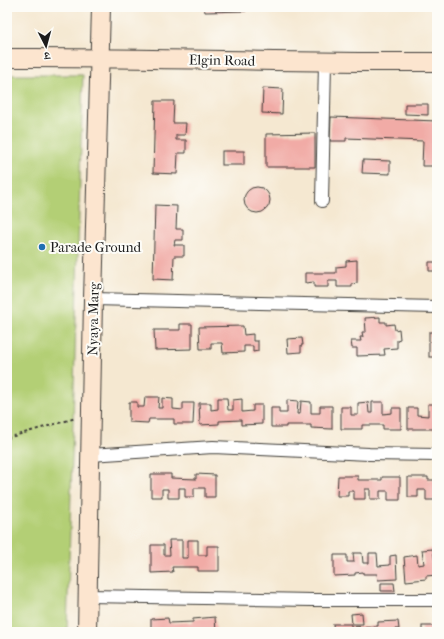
<svg xmlns="http://www.w3.org/2000/svg" width="444" height="639" viewBox="0 0 444 639" font-family="'IM FELL French Canon','Noto Serif Devanagari',serif">
<style>
.green{fill:#b3cf75;stroke:#687648}
.building{fill:#f1aba6}
.lines{fill:none;stroke-linecap:round;stroke-linejoin:round}
.street-casing{stroke:#3d3b37;stroke-width:14}
.secondary-casing{stroke:#3d3b37;stroke-width:20}
.path{stroke:#3d3b37;stroke-width:2;stroke-dasharray:3 3;stroke-linecap:butt}
.street{stroke:#fff;stroke-width:12}
.secondary{stroke:#fce5cf;stroke-width:18}
.poi-dot{fill:#1f6fb2;stroke:#fdfcf7;stroke-width:1.5}
.labels{text-anchor:middle;stroke-width:4;stroke-linejoin:round;paint-order:stroke}
.street-label{font-size:14px;fill:#1c1c1c;stroke:#fdfcf7}
.poi-label{font-size:14px;fill:#1c1c1c;stroke:#fdfcf7;text-anchor:start}
</style>
<rect width="100%" height="100%" fill="#fdfcf7"/>
<filter id="ink" filterUnits="userSpaceOnUse"><feTurbulence type="fractalNoise" baseFrequency=".025" numOctaves="2"/><feDisplacementMap in="SourceGraphic" scale="8" xChannelSelector="R" yChannelSelector="G"/><feConvolveMatrix kernelMatrix="1 2 1 2 8 2 1 2 1" color-interpolation-filters="sRGB"/></filter>
<filter id="wash" filterUnits="userSpaceOnUse"><feTurbulence type="fractalNoise" baseFrequency=".012" numOctaves="4" result="noise"/><feDisplacementMap in="SourceGraphic" scale="16" xChannelSelector="R" yChannelSelector="G"/><feGaussianBlur stdDeviation="0.9" result="paint"/><feColorMatrix in="noise" values="0 0 0 0 0 0 0 0 0 0 0 0 0 0 0 0 0 1.4 0 .05"/><feComposite in="paint" operator="in"/></filter>
<g filter="url(#wash)">
<rect width="100%" height="100%" fill="#f5e8d1"/>
<path class="green" d="M 7,75 L 83,75 L 67,632 L 7,632 Z"/>
<g id="blocks">
<g class="building">
<path d="M 204,7 L 245,7 L 246,11 L 205,12 Z"/>
<path d="M 263,88 L 283,89 L 282,114 L 262,113 Z"/>
<path d="M 155,101 L 174,101 L 173,123 L 186,123 L 185,135 L 176,135 L 176,140 L 186,140 L 186,153 L 178,153 L 177,174 L 153,173 Z"/>
<path d="M 405,104 L 428,104 L 428,115 L 405,114 Z"/>
<path d="M 331,117 L 437,121 L 437,166 L 422,166 L 423,141 L 346,138 L 346,141 L 330,141 Z"/>
<path d="M 315,133 L 315,167 L 266,167 L 266,134 Z"/>
<rect x="222" y="151" width="22" height="14"/>
<path d="M 363,160 L 390,161 L 390,174 L 362,173 Z"/>
<circle cx="257" cy="200" r="13"/>
<path d="M 155,205 L 177,206 L 176,229 L 183,229 L 183,240 L 175,240 L 174,245 L 184,245 L 184,256 L 174,256 L 173,280 L 153,279 Z"/>
<path d="M 357,260 L 357,283 L 352,284 L 352,287 L 337,287 L 337,281 L 328,281 L 328,287 L 314,287 L 314,282 L 305,283 L 305,273 L 336,273 L 336,267 L 346,266 L 346,261 Z"/>
<path d="M 429,262 L 435,262 L 437,271 L 429,271 Z"/>
<path d="M 380,317 L 380,322 L 386,322 L 386,325 L 394,324 L 395,330 L 399,329 L 400,339 L 397,340 L 397,348 L 384,349 L 385,355 L 357,356 L 357,348 L 352,348 L 351,341 L 361,341 L 360,337 L 363,337 L 362,332 L 366,332 L 365,318 Z"/>
<path d="M 180,324 L 192,324 L 192,349 L 155,350 L 154,330 L 180,330 Z"/>
<path d="M 243,326 L 244,335 L 253,334 L 253,341 L 258,341 L 258,351 L 253,352 L 253,346 L 244,346 L 244,352 L 223,353 L 222,343 L 211,343 L 211,349 L 200,349 L 199,327 Z"/>
<rect x="429" y="332" width="8" height="25"/>
<path d="M 302,338 L 303,345 L 301,345 L 301,352 L 288,353 L 287,339 Z"/>
<path d="M 145,397 L 159,397 L 158,408 L 162,408 L 162,398 L 173,399 L 173,409 L 183,410 L 183,403 L 194,403 L 193,424 L 174,424 L 174,419 L 149,419 L 148,423 L 129,422 L 129,402 L 137,402 L 137,407 L 144,407 Z"/>
<path d="M 218,398 L 227,398 L 228,410 L 233,410 L 233,400 L 242,399 L 242,412 L 253,411 L 253,405 L 262,405 L 262,424 L 241,425 L 241,420 L 219,421 L 219,424 L 200,425 L 199,403 L 211,403 L 211,410 L 218,409 Z"/>
<path d="M 287,400 L 298,401 L 297,414 L 300,414 L 301,401 L 311,402 L 311,413 L 320,413 L 320,406 L 332,406 L 332,429 L 311,428 L 311,425 L 286,425 L 286,427 L 271,427 L 271,408 L 279,408 L 279,413 L 287,413 Z"/>
<path d="M 368,402 L 369,413 L 372,413 L 372,402 L 383,402 L 383,414 L 392,413 L 392,408 L 401,408 L 401,429 L 383,429 L 383,425 L 362,425 L 362,429 L 341,429 L 341,407 L 351,407 L 351,415 L 358,415 L 358,403 Z"/>
<path d="M 428,404 L 437,404 L 437,429 L 408,429 L 408,408 L 417,408 L 417,415 L 428,416 Z"/>
<path d="M 151,474 L 171,474 L 171,478 L 196,479 L 196,474 L 215,475 L 215,497 L 205,497 L 205,488 L 194,488 L 194,497 L 185,497 L 185,488 L 179,488 L 179,498 L 168,498 L 168,489 L 162,489 L 162,497 L 151,497 Z"/>
<path d="M 338,476 L 358,476 L 358,480 L 382,480 L 382,477 L 400,477 L 400,500 L 388,500 L 388,491 L 380,491 L 380,499 L 370,499 L 370,489 L 365,489 L 365,499 L 354,499 L 354,491 L 348,491 L 348,496 L 337,496 Z"/>
<path d="M 408,477 L 428,477 L 428,480 L 437,480 L 436,500 L 426,500 L 426,490 L 418,490 L 418,497 L 408,497 Z"/>
<path d="M 169,540 L 182,540 L 182,558 L 188,558 L 188,540 L 198,540 L 198,555 L 207,555 L 207,546 L 219,546 L 219,571 L 198,571 L 198,567 L 172,567 L 173,572 L 151,573 L 151,545 L 164,545 L 164,555 L 170,555 Z"/>
<path d="M 433,549 L 435,563 L 437,563 L 437,575 L 426,576 L 426,579 L 406,581 L 404,557 L 417,555 L 418,565 L 424,564 L 422,550 Z"/>
<path d="M 353,553 L 362,553 L 363,563 L 369,563 L 369,553 L 377,553 L 378,566 L 390,565 L 390,556 L 396,555 L 397,579 L 378,580 L 377,574 L 363,574 L 363,572 L 355,573 L 355,575 L 334,576 L 334,555 L 347,555 L 347,562 L 354,562 Z"/>
<path d="M 381,583 L 394,583 L 395,591 L 381,591 Z"/>
<path d="M 362,613 L 363,624 L 352,624 L 351,614 Z"/>
<path d="M 215,617 L 216,632 L 151,632 L 151,619 L 168,618 L 169,623 L 193,622 L 193,619 Z"/>
<path d="M 398,621 L 399,629 L 395,629 L 395,632 L 334,632 L 333,624 L 351,624 L 351,627 L 378,626 L 378,622 Z"/>
<rect x="422" y="626" width="15" height="6"/>
</g>
</g>
</g>
<g filter="url(#ink)">
<use href="#blocks" fill-opacity="0" stroke="#3d3b37" stroke-width="1"/>
<g class="lines">
<g class="street-casing">
<g id="street">
<path d="M 322,201 L 325,63"/>
<path d="M 93,299 L 437,307"/>
<path d="M 90,455 L 213,447 L 369,454 L 437,455"/>
<path d="M 88,596 L 312,600 L 437,600"/>
</g>
</g>
<g class="secondary-casing">
<g id="secondary">
<path d="M 7,58 C 150,57 294,63 437,62"/>
<path d="M 87,632 L 93,299 L 101,7"/>
</g>
</g>
<path class="path" d="M 7,438 L 76,418"/>
<use href="#street" class="street"/>
<use href="#secondary" class="secondary"/>
</g>
</g>
<circle class="poi-dot" cx="42" cy="247" r="4"/>
<g class="labels">
<g class="street-label">
<text transform="translate(222 60) rotate(1)" y="5">Elgin Road</text>
<text transform="translate(93 319) rotate(-89)" y="5">Nyaya Marg</text>
</g>
<g class="poi-label">
<text x="50" y="252">Parade Ground</text>
</g>
</g>
<rect width="444" height="639" fill="none" stroke="#fdfcf7" stroke-width="24"/>
<g transform="translate(46 46) rotate(174)" stroke="#fdfcf7" stroke-width="3" paint-order="stroke">
<path d="M0-3L7 15L0 10L-7 15Z" fill="#1c1c1c"/>
<text y="-6" font-size="11" font-weight="bold" text-anchor="middle" fill="#1c1c1c">उ</text>
</g>
</svg>
